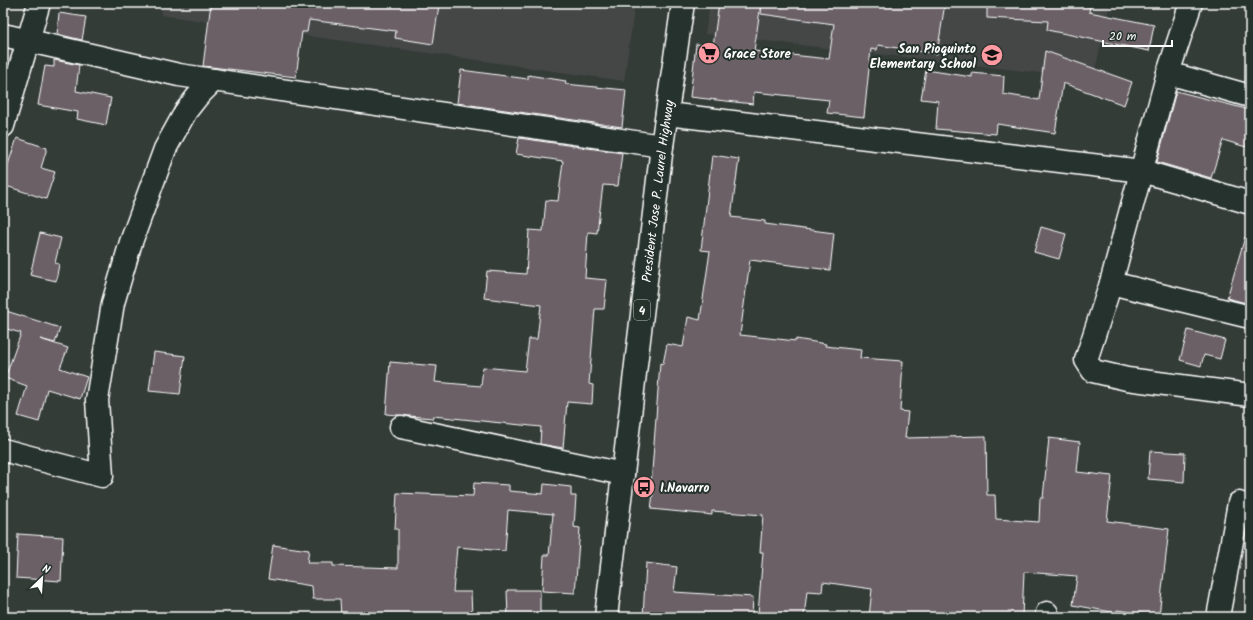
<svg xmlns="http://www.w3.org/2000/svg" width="1253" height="620" viewBox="0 0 1253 620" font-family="Kalam,sans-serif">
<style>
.built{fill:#444746}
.building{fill:#6a6066;stroke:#fff}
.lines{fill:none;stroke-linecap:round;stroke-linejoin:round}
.minor-casing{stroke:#fff;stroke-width:25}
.highway-casing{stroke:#fff;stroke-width:25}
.minor{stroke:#26332d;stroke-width:22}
.highway{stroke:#26332d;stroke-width:22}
.labels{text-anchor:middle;stroke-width:4;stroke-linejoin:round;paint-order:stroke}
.shield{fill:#26332d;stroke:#bec2c0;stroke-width:1}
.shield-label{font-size:12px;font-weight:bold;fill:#fff}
.poi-label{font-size:13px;font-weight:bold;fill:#fff;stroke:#26332d;text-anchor:start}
.street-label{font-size:13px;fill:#fff;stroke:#26332d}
</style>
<rect width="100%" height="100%" fill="#343c38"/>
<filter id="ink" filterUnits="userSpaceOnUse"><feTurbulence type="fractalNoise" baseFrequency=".025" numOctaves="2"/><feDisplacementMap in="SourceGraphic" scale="8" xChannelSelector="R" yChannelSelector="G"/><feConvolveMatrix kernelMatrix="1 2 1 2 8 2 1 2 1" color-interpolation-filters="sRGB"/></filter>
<g filter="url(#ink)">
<g class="built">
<path d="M 163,3 L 635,3 L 624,81 L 161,15 Z"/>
<path d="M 710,3 L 1110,3 L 1092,84 L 1068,76 L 705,34 Z"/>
</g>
<g class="building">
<path d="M 211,3 L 424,3 L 439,5 L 433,44 L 395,38 L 396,31 L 309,20 L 307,32 L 302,32 L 296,77 L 203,66 Z"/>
<path d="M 719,3 L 761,3 L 754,51 L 829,59 L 834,24 L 761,14 L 762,3 L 945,3 L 937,54 L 878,45 L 877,50 L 871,49 L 864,117 L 827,113 L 829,100 L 754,92 L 753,104 L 690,97 L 696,44 L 713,46 Z"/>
<path d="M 987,3 L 1063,3 L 1090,6 L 1089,12 L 1154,25 L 1149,51 L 1047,30 L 1048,21 L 987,18 Z"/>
<path d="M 59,13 L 86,17 L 82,40 L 57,34 Z"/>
<path d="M 1045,51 L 1132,82 L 1124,105 L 1063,83 L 1055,133 L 997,124 L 996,134 L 936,129 L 938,101 L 921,99 L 926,70 L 972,77 L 972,73 L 1004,76 L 1003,94 L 1039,100 Z"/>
<path d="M 54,60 L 79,65 L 76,91 L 111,98 L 106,125 L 77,119 L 78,112 L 38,105 L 45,66 L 54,67 Z"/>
<path d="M 461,70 L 528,79 L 528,75 L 566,81 L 565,84 L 626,90 L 622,127 L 457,103 Z"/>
<path d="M 1176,91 L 1250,110 L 1250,133 L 1246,147 L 1223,140 L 1211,178 L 1157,162 Z"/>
<path d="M 17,138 L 47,148 L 41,168 L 55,172 L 46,199 L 3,185 L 3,179 Z"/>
<path d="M 519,138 L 622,153 L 618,186 L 603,185 L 597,233 L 588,232 L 585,278 L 607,280 L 604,309 L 595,309 L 589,384 L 593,385 L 592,404 L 567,402 L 563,448 L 540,444 L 541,427 L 433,416 L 433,418 L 386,414 L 390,362 L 437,366 L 435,382 L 481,386 L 483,367 L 525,371 L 529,339 L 537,339 L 541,305 L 484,298 L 487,271 L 526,274 L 529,230 L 543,231 L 546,200 L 558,201 L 563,161 L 516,154 Z"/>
<path d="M 712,155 L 739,159 L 731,217 L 765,221 L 765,224 L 834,233 L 830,270 L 750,260 L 740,335 L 796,341 L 796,339 L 826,344 L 825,346 L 861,350 L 860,358 L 903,361 L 900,411 L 908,412 L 905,438 L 986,436 L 987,495 L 995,495 L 996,519 L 1039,522 L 1040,498 L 1043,498 L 1049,438 L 1080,442 L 1077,472 L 1112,476 L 1107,521 L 1169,529 L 1159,616 L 1117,610 L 1117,613 L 1073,605 L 1077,576 L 1024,572 L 1022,617 L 869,617 L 872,589 L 823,582 L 822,592 L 807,591 L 804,617 L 758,614 L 763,552 L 760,552 L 763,515 L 712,511 L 712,515 L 651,509 L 654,486 L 651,485 L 660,363 L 663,364 L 667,344 L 683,347 L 688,317 L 700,320 L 710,251 L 701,250 Z"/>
<path d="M 1041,227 L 1066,234 L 1059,259 L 1034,252 Z"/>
<path d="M 40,233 L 61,238 L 55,263 L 59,264 L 56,281 L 30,275 Z"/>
<path d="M 1245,237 L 1250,238 L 1250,304 L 1227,298 Z"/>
<path d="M 3,310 L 60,328 L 55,343 L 40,339 L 68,348 L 60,368 L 87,377 L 80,399 L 47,389 L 39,422 L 18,416 L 27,386 L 5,378 L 21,333 L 3,328 Z"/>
<path d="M 1188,330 L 1225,340 L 1220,359 L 1204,355 L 1201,366 L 1180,360 Z"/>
<path d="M 154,352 L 185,356 L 180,394 L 149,391 Z"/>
<path d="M 1150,451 L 1185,453 L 1184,482 L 1148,479 Z"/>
<path d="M 474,483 L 509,485 L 509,491 L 543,494 L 544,484 L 571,487 L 571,496 L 576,496 L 574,527 L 580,528 L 575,593 L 542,591 L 544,555 L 549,555 L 553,514 L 508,510 L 505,551 L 457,547 L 453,592 L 471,592 L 472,617 L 341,617 L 340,599 L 313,599 L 312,586 L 268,579 L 273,545 L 309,550 L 307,563 L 333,563 L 333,566 L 398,568 L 398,529 L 395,529 L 397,493 L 473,496 Z"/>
<path d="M 18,534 L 63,537 L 61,581 L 16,578 Z"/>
<path d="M 646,563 L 677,567 L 674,592 L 753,597 L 752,617 L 643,617 Z"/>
<path d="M 507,590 L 540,590 L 540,617 L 508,617 Z"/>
</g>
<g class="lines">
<g class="minor-casing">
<g id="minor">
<path d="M 1191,3 L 1168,73 L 1111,283 L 1086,360 L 1093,371 L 1127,379 L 1250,395"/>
<path d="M 3,35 L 179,75 L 662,146"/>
<path d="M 1168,73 L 1250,96"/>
<path d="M 667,114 L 1142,171 L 1250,203"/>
<path d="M 3,126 L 39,3"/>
<path d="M 1111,283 L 1250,317"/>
<path d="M 401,427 L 623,474"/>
<path d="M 3,450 L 102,476 L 97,400 L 113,303 L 131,242 L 165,149 L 186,111 L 197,97 L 214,80"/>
<path d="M 1047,617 L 1047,613"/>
<path d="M 1218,617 L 1239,503"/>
</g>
</g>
<g class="highway-casing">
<g id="highway">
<path id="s1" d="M 606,617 L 662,146 L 683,3"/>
</g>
</g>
<use href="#minor" class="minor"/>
<use href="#highway" class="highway"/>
</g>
</g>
<defs>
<g id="supermarket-disc" transform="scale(1.15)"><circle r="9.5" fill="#ff9aa2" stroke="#26332d"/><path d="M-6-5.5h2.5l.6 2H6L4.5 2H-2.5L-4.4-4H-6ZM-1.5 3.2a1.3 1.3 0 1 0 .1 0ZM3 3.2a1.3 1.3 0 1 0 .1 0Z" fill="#111"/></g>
<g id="school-disc" transform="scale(1.15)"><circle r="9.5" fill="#ff9aa2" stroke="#26332d"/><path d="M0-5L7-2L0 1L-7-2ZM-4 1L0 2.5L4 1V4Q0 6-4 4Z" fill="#111"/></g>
<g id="bus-disc" transform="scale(1.15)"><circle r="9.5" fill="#ff9aa2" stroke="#26332d"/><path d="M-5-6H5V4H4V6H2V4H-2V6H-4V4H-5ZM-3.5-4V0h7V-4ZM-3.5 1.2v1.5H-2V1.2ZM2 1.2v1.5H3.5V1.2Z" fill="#111"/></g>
</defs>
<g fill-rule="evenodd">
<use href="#supermarket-disc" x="709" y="53"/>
<use href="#school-disc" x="992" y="55"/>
<use href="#bus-disc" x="644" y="487"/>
</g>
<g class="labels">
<rect class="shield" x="634" y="300" width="16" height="20" rx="3"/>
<g class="shield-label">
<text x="642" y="314">4</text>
</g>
<g class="poi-label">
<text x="976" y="53" text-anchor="end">San Pioquinto<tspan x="976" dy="15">Elementary School</tspan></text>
<text x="724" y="58">Grace Store</text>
<text x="660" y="492">I.Navarro</text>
</g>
<g class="street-label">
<text dy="5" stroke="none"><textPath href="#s1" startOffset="429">President Jose P. Laurel Highway</textPath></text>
</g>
</g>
<rect width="1253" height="620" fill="none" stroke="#26332d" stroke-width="16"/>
<rect x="8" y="8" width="1237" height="604" fill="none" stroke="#fff" stroke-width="1.5" filter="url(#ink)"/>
<g transform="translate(42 578) rotate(25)" stroke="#26332d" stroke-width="3" paint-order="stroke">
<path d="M0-3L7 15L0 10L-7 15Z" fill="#ffffff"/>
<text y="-6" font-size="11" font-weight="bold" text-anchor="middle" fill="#ffffff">N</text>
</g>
<path d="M1103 40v6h69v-6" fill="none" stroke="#ffffff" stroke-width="2"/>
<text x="1109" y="40" font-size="12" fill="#ffffff" stroke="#26332d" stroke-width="3" paint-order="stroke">20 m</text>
</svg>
